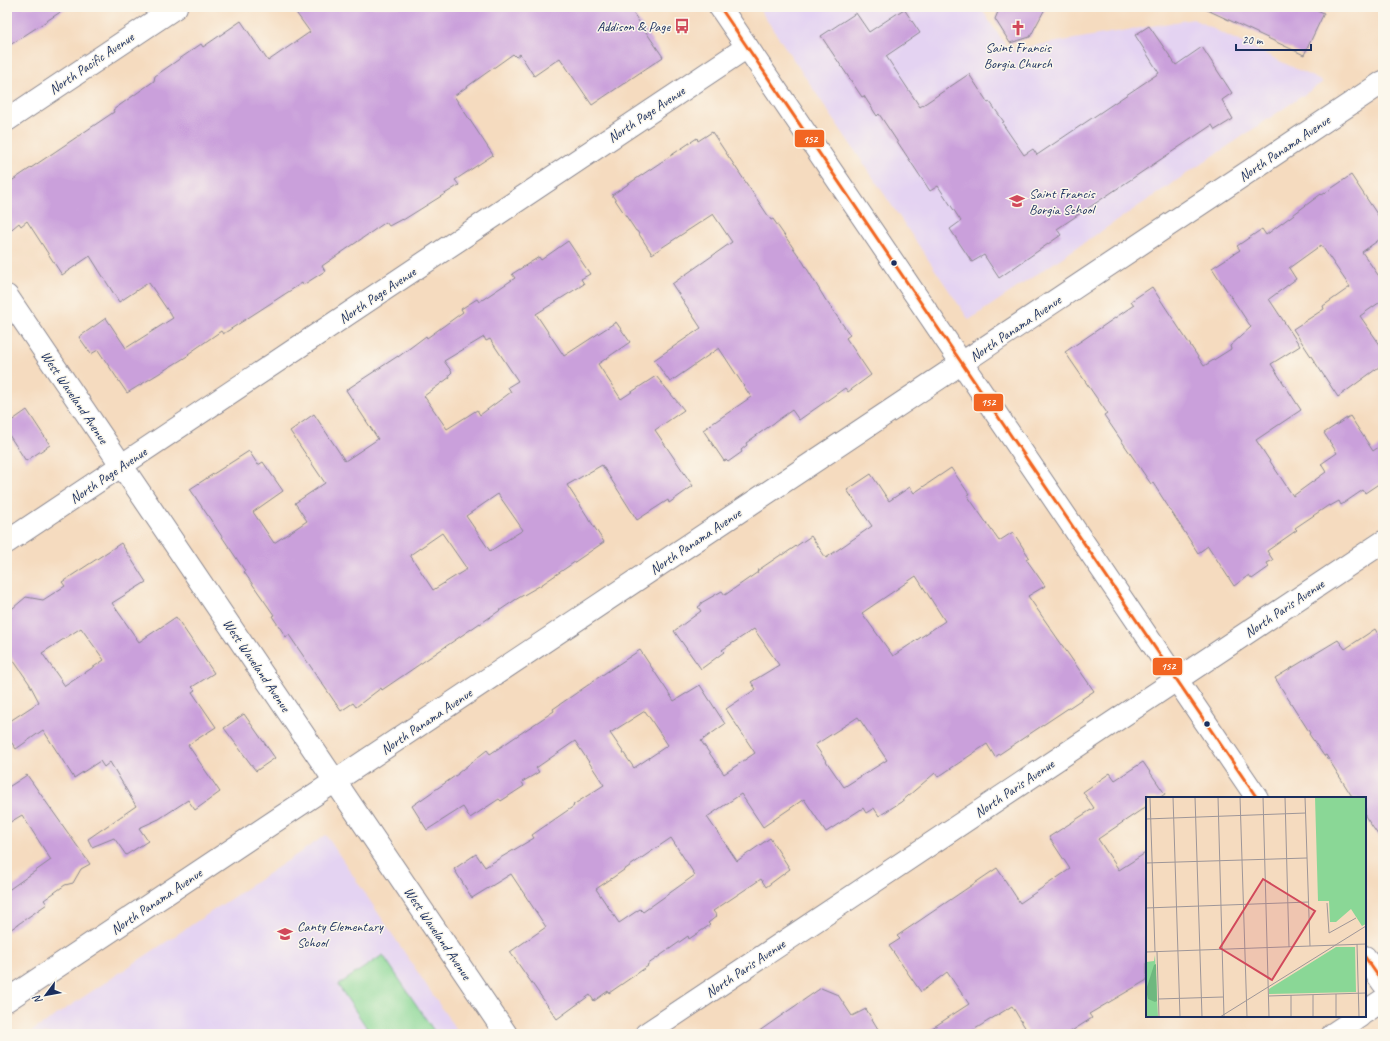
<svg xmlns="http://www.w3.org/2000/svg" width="1390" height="1041" viewBox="0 0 1390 1041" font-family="Caveat,sans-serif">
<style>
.built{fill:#e4d3f2}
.green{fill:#8ad796;stroke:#52837a}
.building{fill:#caa0db;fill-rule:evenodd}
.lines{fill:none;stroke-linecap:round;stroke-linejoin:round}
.minor-casing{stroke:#88858e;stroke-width:24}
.minor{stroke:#fff;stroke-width:22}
.bus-1-casing{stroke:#fbf7ec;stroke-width:6}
.bus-1{stroke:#f26522;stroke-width:3}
.bus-dot{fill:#1b2f5e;stroke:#fbf7ec;stroke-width:1.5}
.labels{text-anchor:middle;stroke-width:3;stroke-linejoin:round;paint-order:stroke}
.poi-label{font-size:14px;fill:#1b2f5e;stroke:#fbf7ec;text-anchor:start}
.street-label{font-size:14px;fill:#1b2f5e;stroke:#fbf7ec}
.inset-road{fill:none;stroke:#9e9698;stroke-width:1}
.view{fill:#d1495b;fill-opacity:0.15;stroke:#d1495b;stroke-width:2}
.inset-edge{fill:none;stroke:#1b2f5e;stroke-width:2}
.line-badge{stroke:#fbf7ec;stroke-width:1.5}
.badge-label{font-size:11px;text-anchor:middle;font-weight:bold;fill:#fff}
</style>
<rect width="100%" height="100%" fill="#fbf7ec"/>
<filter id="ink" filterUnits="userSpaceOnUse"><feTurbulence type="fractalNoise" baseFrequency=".025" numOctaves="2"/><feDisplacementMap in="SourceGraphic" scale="8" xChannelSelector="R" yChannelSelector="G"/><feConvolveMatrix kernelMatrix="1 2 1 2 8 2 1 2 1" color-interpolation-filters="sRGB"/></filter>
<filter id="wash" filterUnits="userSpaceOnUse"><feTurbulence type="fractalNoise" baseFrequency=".012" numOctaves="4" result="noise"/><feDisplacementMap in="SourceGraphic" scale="16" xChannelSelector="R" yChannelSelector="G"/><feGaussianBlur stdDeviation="0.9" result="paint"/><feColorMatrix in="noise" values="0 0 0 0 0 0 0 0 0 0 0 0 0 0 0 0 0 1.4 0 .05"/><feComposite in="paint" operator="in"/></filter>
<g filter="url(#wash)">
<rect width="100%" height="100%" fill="#f5dbbf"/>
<g class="built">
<path d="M 758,7 L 980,7 L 1009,50 L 1193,19 L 1323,82 L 969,320 Z"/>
<path d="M 326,835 L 459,1034 L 28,1034 Z"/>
</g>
<path class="green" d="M 383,955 L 436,1034 L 371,1034 L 338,985 Z"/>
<g id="blocks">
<g class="building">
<path d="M 7,7 L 68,7 L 7,47 Z"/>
<path d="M 292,7 L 629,7 L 663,57 L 592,105 L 560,58 L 534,76 L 520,54 L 516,57 L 513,54 L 454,96 L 493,155 L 455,180 L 459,185 L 403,220 L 402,219 L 389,226 L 386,222 L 322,266 L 325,271 L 303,285 L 302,283 L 223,334 L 221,331 L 188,354 L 189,355 L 127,393 L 98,350 L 91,354 L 79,337 L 106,318 L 126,348 L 173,318 L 149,283 L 148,283 L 119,302 L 90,256 L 62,275 L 27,221 L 21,226 L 19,223 L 7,233 L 7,184 L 114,112 L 113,110 L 154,81 L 155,76 L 201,44 L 203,47 L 241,21 L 268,61 L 310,32 Z"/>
<path d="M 1000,7 L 1046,7 L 1030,37 L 1010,43 L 995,19 Z"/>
<path d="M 1201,7 L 1310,7 L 1324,13 L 1304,55 Z"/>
<path d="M 904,9 L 920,33 L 886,56 L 920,107 L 969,74 L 988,103 L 990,102 L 1004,122 L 1002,123 L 1024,155 L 1033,149 L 1037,155 L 1159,73 L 1135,35 L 1149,26 L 1176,65 L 1202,47 L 1232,93 L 1222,100 L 1233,119 L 1215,130 L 1212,125 L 1057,229 L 1061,235 L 999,278 L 984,255 L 972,262 L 950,229 L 961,221 L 938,186 L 930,191 L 879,114 L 877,116 L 864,96 L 862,97 L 821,36 L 856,13 L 869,32 Z"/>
<path d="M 712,132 L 771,220 L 773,219 L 803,262 L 825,299 L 850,335 L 846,338 L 871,375 L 848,392 L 845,388 L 799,420 L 792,410 L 746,443 L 747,445 L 741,450 L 742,452 L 728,462 L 726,460 L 724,461 L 703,430 L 751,397 L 719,348 L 670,382 L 654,360 L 701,328 L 672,284 L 732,242 L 713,214 L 652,254 L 637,231 L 636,231 L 612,195 L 697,138 L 698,141 Z"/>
<path d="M 1351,175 L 1383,223 L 1383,237 L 1362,252 L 1383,282 L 1383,300 L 1360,316 L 1383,349 L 1383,364 L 1338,397 L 1293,329 L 1324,309 L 1323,306 L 1350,287 L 1321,245 L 1289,268 L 1296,279 L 1269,299 L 1300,346 L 1271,364 L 1301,410 L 1256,440 L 1293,496 L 1326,472 L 1321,464 L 1337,453 L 1324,433 L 1350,416 L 1373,451 L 1383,444 L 1383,481 L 1365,493 L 1363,490 L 1341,505 L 1339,501 L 1330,506 L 1329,505 L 1295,528 L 1297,530 L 1267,551 L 1273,560 L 1267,563 L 1269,567 L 1252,579 L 1249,575 L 1234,586 L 1208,546 L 1198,553 L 1153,483 L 1151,484 L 1104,415 L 1107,413 L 1065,352 L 1134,305 L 1131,301 L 1152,287 L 1204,366 L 1231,349 L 1230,346 L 1251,327 L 1212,268 L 1240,250 L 1237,246 L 1262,229 L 1266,235 L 1321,194 L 1322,195 Z"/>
<path d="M 568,241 L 590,274 L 581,279 L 584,284 L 536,314 L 564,356 L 616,322 L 630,342 L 598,364 L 621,399 L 656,376 L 684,410 L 655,430 L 693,486 L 669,503 L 668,500 L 637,520 L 602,465 L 567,485 L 604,542 L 541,585 L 515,600 L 480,624 L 480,623 L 382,690 L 381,688 L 356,707 L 353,703 L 341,711 L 289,635 L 286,637 L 272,616 L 274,615 L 244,572 L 245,571 L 190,489 L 249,451 L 258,465 L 263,462 L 283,491 L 253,512 L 274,543 L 307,521 L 295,503 L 325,483 L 290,431 L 314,414 L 345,461 L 378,439 L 346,390 L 398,356 L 398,357 L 426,336 L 427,338 L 463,312 L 461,309 L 477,299 L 479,302 L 515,278 L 512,274 L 539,257 L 541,260 ZM 484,337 L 486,341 L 490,339 L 518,381 L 508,387 L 511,392 L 480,415 L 477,410 L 447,429 L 424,396 L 450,377 L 449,375 L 452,372 L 444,361 ZM 498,494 L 523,530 L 490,551 L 466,516 ZM 442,533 L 467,569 L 433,590 L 410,555 Z"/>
<path d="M 27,410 L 50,445 L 26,461 L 7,432 L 7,424 Z"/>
<path d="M 951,468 L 969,494 L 967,495 L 999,541 L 1013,532 L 1029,557 L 1026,559 L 1045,586 L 1028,596 L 1094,691 L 995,757 L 987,744 L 938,777 L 935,773 L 901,802 L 879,816 L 874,808 L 866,813 L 863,808 L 826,832 L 804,799 L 763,827 L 741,794 L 707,817 L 737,861 L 770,838 L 790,869 L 766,887 L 761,879 L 713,911 L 717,916 L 708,923 L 710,925 L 689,939 L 688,936 L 647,965 L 648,966 L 609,993 L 608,991 L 594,1001 L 590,995 L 557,1019 L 510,952 L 546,927 L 511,874 L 472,898 L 454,869 L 476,854 L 485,867 L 534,838 L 532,835 L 574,806 L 573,805 L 604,785 L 575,741 L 536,768 L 539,772 L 522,782 L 524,786 L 501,801 L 499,799 L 470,818 L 463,807 L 427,830 L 412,806 L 458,774 L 458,773 L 487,750 L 490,754 L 499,748 L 554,711 L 553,709 L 594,681 L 593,681 L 640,650 L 674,701 L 700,685 L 725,724 L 701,741 L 724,774 L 755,753 L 726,709 L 756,689 L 751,682 L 779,665 L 754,629 L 722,650 L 724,652 L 701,669 L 674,631 L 701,611 L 698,607 L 701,605 L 701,603 L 722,591 L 725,595 L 758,572 L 757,571 L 782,554 L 783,555 L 811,536 L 826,558 L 872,526 L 847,490 L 871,474 L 889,501 L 910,487 L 914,493 ZM 916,576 L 945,621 L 893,656 L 862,613 ZM 645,711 L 668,745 L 634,768 L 610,733 ZM 858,717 L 887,760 L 844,787 L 815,745 ZM 671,838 L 695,875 L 643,912 L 640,909 L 619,923 L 596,889 Z"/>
<path d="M 121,543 L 146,582 L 112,603 L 139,642 L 176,617 L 214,673 L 192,687 L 195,690 L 192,692 L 216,727 L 188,745 L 220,792 L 195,810 L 188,800 L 159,819 L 139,828 L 148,841 L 126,855 L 114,838 L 92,847 L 88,839 L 136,806 L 110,762 L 104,767 L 100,761 L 74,778 L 43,730 L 16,749 L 7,736 L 7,723 L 39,702 L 29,683 L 7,651 L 7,613 L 26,597 L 43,600 L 65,586 L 62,582 ZM 81,628 L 104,660 L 65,686 L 42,653 Z"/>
<path d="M 1375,629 L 1383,643 L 1383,842 L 1365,816 L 1365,798 L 1353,798 L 1326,755 L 1324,756 L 1309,734 L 1310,733 L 1275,678 L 1338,640 L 1345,649 Z"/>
<path d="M 244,714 L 275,758 L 256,771 L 224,728 Z"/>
<path d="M 1143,762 L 1165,794 L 1159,798 L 1147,798 L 1147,806 L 1098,839 L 1119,870 L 1147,852 L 1147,980 L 1089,1014 L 1092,1018 L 1067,1034 L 1029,1034 L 1012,1006 L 967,1034 L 923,1034 L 969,1004 L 947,972 L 921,992 L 889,946 L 900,939 L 897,936 L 997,868 L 1020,903 L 1070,869 L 1049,837 L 1094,808 L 1083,792 L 1110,773 L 1115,780 Z"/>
<path d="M 27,775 L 90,864 L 81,869 L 73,883 L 65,885 L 44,900 L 47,904 L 7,932 L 7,891 L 51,860 L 22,815 L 7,824 L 7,788 Z"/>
<path d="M 821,988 L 838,995 L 852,1016 L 866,1009 L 881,1034 L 755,1034 Z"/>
</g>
</g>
</g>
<g filter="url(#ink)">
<use href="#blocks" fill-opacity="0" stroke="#88858e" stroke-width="1"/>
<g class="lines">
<g class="minor-casing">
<g id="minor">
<path d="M 720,7 L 1257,798"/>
<path d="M 7,120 L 176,7"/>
<path d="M 7,296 L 506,1034"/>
<path d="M 7,542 L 747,47"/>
<path d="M 1365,957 L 1383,983"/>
<path d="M 7,1000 L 1383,82"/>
<path d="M 1365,1012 L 1383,1000"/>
<path d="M 646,1034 L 1383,542"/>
<path d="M 1333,1034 L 1360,1016"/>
</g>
</g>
<use href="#minor" class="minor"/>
<g class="bus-1-casing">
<g id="bus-1">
<path d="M 720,7 L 1257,798"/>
<path d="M 1365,957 L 1383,983"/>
</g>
</g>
<use href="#bus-1" class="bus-1"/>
</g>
</g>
<defs>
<g id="bus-bare" transform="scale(1.2)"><path d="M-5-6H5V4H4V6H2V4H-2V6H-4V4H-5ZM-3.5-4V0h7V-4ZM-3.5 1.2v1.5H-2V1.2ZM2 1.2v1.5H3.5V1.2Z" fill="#d1495b" stroke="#fbf7ec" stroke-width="2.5" paint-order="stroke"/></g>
<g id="church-bare" transform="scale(1.2)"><path d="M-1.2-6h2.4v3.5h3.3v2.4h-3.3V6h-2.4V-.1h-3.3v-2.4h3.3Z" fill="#d1495b" stroke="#fbf7ec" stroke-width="2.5" paint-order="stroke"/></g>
<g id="school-bare" transform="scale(1.2)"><path d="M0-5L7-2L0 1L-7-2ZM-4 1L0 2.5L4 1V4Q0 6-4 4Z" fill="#d1495b" stroke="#fbf7ec" stroke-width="2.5" paint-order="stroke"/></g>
</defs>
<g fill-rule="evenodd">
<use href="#bus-bare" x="682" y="26"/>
<use href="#church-bare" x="1018" y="28"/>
<use href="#school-bare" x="1017" y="201"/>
<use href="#school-bare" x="285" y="934"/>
</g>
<g class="bus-dot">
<circle cx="894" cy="263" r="3.5"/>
<circle cx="1207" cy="724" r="3.5"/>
</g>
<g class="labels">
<g class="poi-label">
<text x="670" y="31" text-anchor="end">Addison &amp; Page</text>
<text x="1018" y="52" text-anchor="middle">Saint Francis<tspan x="1018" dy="16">Borgia Church</tspan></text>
<text x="1029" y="198">Saint Francis<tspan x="1029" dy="16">Borgia School</tspan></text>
<text x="297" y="931">Canty Elementary<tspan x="297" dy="16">School</tspan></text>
</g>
<g class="street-label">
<text transform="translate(91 63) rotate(-34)" y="5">North Pacific Avenue</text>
<text transform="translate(646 114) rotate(-34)" y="5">North Page Avenue</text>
<text transform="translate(1284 148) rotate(-34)" y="5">North Panama Avenue</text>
<text transform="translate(377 295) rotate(-34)" y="5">North Page Avenue</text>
<text transform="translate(1015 328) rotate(-34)" y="5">North Panama Avenue</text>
<text transform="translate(75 397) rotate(56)" y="5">West Waveland Avenue</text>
<text transform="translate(108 475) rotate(-34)" y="5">North Page Avenue</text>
<text transform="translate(695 541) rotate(-34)" y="5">North Panama Avenue</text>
<text transform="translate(1284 608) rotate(-34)" y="5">North Paris Avenue</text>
<text transform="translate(257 665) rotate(56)" y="5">West Waveland Avenue</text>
<text transform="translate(426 721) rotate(-34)" y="5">North Panama Avenue</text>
<text transform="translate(1014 788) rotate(-34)" y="5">North Paris Avenue</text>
<text transform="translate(156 901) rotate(-34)" y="5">North Panama Avenue</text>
<text transform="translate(438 933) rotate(56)" y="5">West Waveland Avenue</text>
<text transform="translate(745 968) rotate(-34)" y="5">North Paris Avenue</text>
</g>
</g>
<g transform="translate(1146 797)">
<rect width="220" height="220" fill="#f5dbbf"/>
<path d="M 169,0 L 220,0 L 220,127 L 216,129 L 205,112 L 190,125 L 184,125 L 183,104 L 172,104 ZM 190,150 L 209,150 L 210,195 L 123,197 L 123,192 ZM 9,158 L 12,220 L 0,220 L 0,165 L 8,164 Z" fill="#8ad796"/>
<path d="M 10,167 L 11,204 L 9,205 L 2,202 L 0,193 L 8,168 Z" fill="#6fb87f"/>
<path class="inset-road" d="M 4,0 L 9,155M 27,0 L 34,220M 49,0 L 56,220M 72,0 L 78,220M 94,0 L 101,220M 117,0 L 123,220M 139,0 L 143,150M 159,0 L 164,149M 0,22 L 160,16M 0,66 L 161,61M 181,106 L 183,136 L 210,121M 0,111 L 163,105M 211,147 L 213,220M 0,155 L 220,147M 11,155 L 13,220M 190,197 L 190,220M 145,198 L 145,220M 167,198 L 167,220M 122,199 L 220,196M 12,202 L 77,200M 74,220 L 220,129"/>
<path class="view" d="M 117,82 L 169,114 L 126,183 L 74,151 Z"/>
<rect width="220" height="220" class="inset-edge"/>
</g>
<g class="line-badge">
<rect x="794" y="129" width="31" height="19" rx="4" fill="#f26522"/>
<rect x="973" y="393" width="31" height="19" rx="4" fill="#f26522"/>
<rect x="1152" y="657" width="31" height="19" rx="4" fill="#f26522"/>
</g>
<g class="badge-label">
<text x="810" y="143">152</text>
<text x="988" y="406">152</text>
<text x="1168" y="670">152</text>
</g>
<rect width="1390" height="1041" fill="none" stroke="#fbf7ec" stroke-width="24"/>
<g transform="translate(46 995) rotate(238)" stroke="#fbf7ec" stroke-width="3" paint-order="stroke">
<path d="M0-3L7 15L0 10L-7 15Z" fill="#1b2f5e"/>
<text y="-6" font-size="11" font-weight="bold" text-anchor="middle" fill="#1b2f5e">N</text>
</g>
<path d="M1236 44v6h75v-6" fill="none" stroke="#1b2f5e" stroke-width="2"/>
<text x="1242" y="44" font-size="12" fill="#1b2f5e" stroke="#fbf7ec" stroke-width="3" paint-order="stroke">20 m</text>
</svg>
